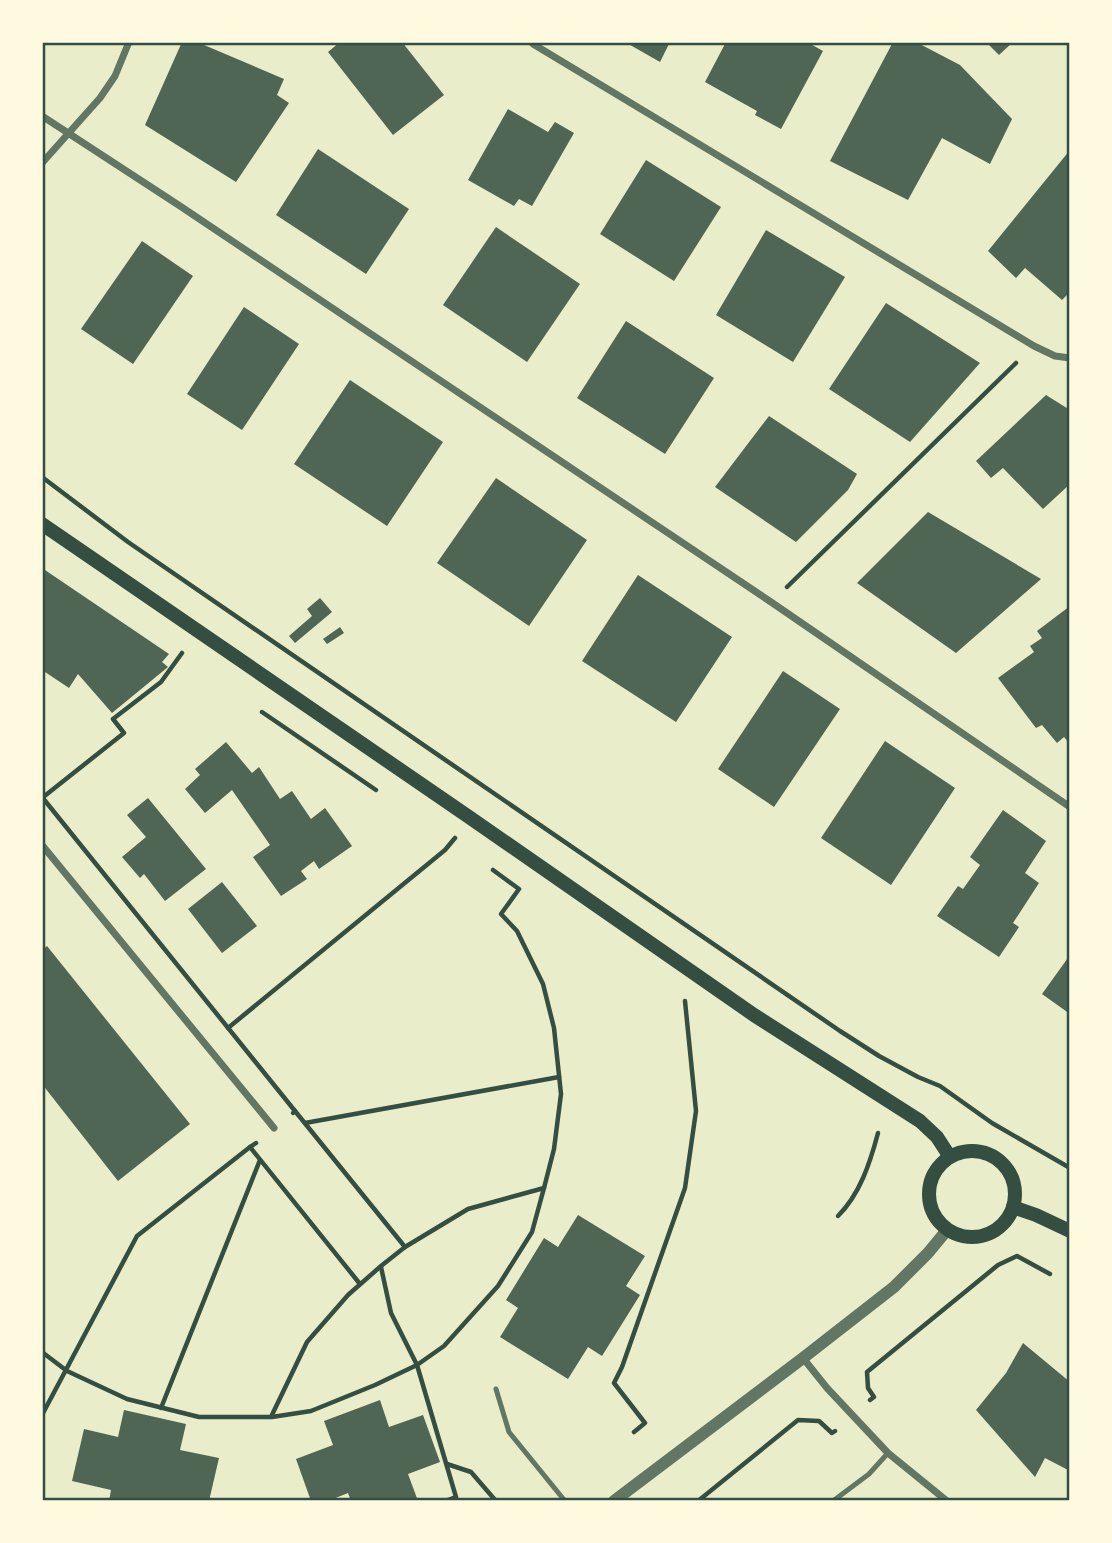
<svg xmlns="http://www.w3.org/2000/svg" width="1112" height="1543" viewBox="0 0 1112 1543" font-family="'Fira Sans Condensed',sans-serif">
<style>
.building{fill:#4f6655}
.lines{fill:none;stroke-linecap:round;stroke-linejoin:round}
.path{stroke:#344e41;stroke-width:4.5}
.service{stroke:#617663;stroke-width:5}
.minor{stroke:#617663;stroke-width:7}
.tertiary{stroke:#617663;stroke-width:12}
.secondary{stroke:#344e41;stroke-width:14}
.neatline{fill:none;stroke:#344e41;stroke-width:2.5}
</style>
<rect width="100%" height="100%" fill="#e9edc9"/>
<g class="building">
<path d="M 182,42 L 197,42 L 284,79 L 277,95 L 289,103 L 236,182 L 145,125 Z"/>
<path d="M 340,42 L 402,42 L 444,95 L 393,135 L 328,52 Z"/>
<path d="M 625,42 L 670,42 L 660,62 Z"/>
<path d="M 726,42 L 807,42 L 823,51 L 781,129 L 755,115 L 757,111 L 705,82 Z"/>
<path d="M 893,42 L 916,42 L 960,65 L 1012,119 L 990,164 L 942,138 L 908,200 L 830,161 Z"/>
<path d="M 986,42 L 1013,42 L 999,55 Z"/>
<path d="M 508,109 L 548,132 L 555,122 L 574,133 L 532,206 L 519,199 L 514,206 L 468,180 Z"/>
<path d="M 318,149 L 409,209 L 366,274 L 276,215 Z"/>
<path d="M 1070,150 L 1070,292 L 1062,300 L 1025,268 L 1016,278 L 988,251 Z"/>
<path d="M 646,160 L 721,207 L 674,281 L 600,234 Z"/>
<path d="M 496,227 L 580,284 L 527,362 L 443,305 Z"/>
<path d="M 766,230 L 845,277 L 793,362 L 716,315 Z"/>
<path d="M 142,241 L 193,276 L 133,364 L 81,329 Z"/>
<path d="M 886,303 L 980,363 L 910,442 L 829,389 Z"/>
<path d="M 244,307 L 299,344 L 242,430 L 187,394 Z"/>
<path d="M 626,321 L 714,378 L 665,454 L 577,398 Z"/>
<path d="M 350,380 L 443,442 L 387,526 L 294,464 Z"/>
<path d="M 1046,395 L 1070,410 L 1070,484 L 1043,509 L 1003,468 L 991,478 L 976,461 Z"/>
<path d="M 769,416 L 857,474 L 848,490 L 796,542 L 715,487 Z"/>
<path d="M 496,478 L 587,540 L 529,626 L 437,563 Z"/>
<path d="M 928,512 L 1041,579 L 956,653 L 857,583 Z"/>
<path d="M 42,568 L 169,654 L 162,662 L 168,667 L 112,713 L 78,674 L 69,688 L 42,670 Z"/>
<path d="M 638,575 L 732,637 L 676,722 L 582,661 Z"/>
<path d="M 320,598 L 332,612 L 295,643 L 289,636 L 312,616 L 307,609 Z"/>
<path d="M 1070,606 L 1070,744 L 1064,737 L 1057,743 L 1042,725 L 1036,728 L 998,678 L 1034,652 L 1030,646 L 1042,638 L 1037,631 Z"/>
<path d="M 340,627 L 344,633 L 327,644 L 323,639 Z"/>
<path d="M 783,671 L 840,709 L 774,807 L 718,769 Z"/>
<path d="M 885,741 L 955,788 L 891,885 L 821,838 Z"/>
<path d="M 226,742 L 252,773 L 259,767 L 280,799 L 292,791 L 311,819 L 325,808 L 352,846 L 319,869 L 314,861 L 301,871 L 307,879 L 281,896 L 253,857 L 270,845 L 232,790 L 205,813 L 185,789 L 200,775 L 195,769 Z"/>
<path d="M 148,798 L 206,869 L 165,901 L 144,874 L 140,878 L 122,857 L 146,837 L 127,815 Z"/>
<path d="M 1003,810 L 1046,841 L 1025,873 L 1039,883 L 1013,923 L 1019,927 L 999,957 L 937,916 L 958,886 L 963,889 L 980,865 L 970,857 Z"/>
<path d="M 222,882 L 257,926 L 222,953 L 188,909 Z"/>
<path d="M 47,946 L 190,1124 L 118,1181 L 42,1084 L 42,950 Z"/>
<path d="M 1070,955 L 1070,1014 L 1042,994 Z"/>
<path d="M 578,1215 L 645,1256 L 626,1286 L 640,1295 L 602,1356 L 588,1347 L 568,1379 L 500,1337 L 518,1308 L 506,1300 L 544,1238 L 558,1247 Z"/>
<path d="M 1023,1343 L 1070,1382 L 1070,1466 L 1068,1470 L 1045,1458 L 1035,1477 L 976,1410 L 1006,1373 Z"/>
<path d="M 380,1400 L 389,1427 L 423,1415 L 440,1462 L 408,1474 L 418,1501 L 351,1501 L 348,1493 L 328,1501 L 311,1501 L 296,1459 L 333,1445 L 324,1421 Z"/>
<path d="M 124,1410 L 186,1424 L 180,1450 L 219,1458 L 209,1501 L 109,1501 L 111,1490 L 72,1481 L 84,1429 L 118,1437 Z"/>
</g>
<g class="lines">
<g class="path">
<path d="M 42,477 L 128,542 L 840,1031 L 879,1056 L 918,1077 L 940,1086 L 992,1123 L 1070,1168"/>
<path d="M 787,587 L 1016,363"/>
<path d="M 262,712 L 376,790"/>
<path d="M 42,797 L 295,1111"/>
<path d="M 42,798 L 124,733 L 113,719 L 161,682 L 182,653"/>
<path d="M 228,1028 L 445,850 L 455,838"/>
<path d="M 293,1113 L 295,1111 L 405,1247"/>
<path d="M 305,1123 L 559,1077"/>
<path d="M 256,1143 L 250,1147 L 360,1284"/>
<path d="M 838,1216 C 860,1194 870,1163 878,1133"/>
<path d="M 381,1267 L 391,1313 L 417,1365 L 456,1497 L 445,1501"/>
<path d="M 42,1352 L 67,1371 L 127,1399 L 199,1417 L 271,1417 L 307,1342 L 348,1295 L 381,1266 L 405,1247 L 468,1209 L 544,1188 L 554,1149 L 561,1094 L 554,1028 L 543,984 L 517,931 L 501,914 L 519,889 L 493,870"/>
<path d="M 870,1400 L 874,1397 L 868,1388 L 867,1372 L 998,1265 L 1017,1256 L 1050,1274"/>
<path d="M 161,1408 L 260,1160"/>
<path d="M 42,1415 L 137,1236 L 250,1147"/>
<path d="M 272,1417 L 311,1411 L 375,1385 L 417,1365 L 444,1346 L 498,1286 L 532,1232 L 544,1188"/>
<path d="M 634,1432 L 645,1423 L 614,1383 L 622,1367 L 685,1188 L 696,1111 L 685,1001"/>
<path d="M 447,1464 L 471,1472 L 496,1501"/>
<path d="M 698,1501 L 798,1420 L 819,1421 L 832,1433 L 835,1431"/>
</g>
<g class="service">
<path d="M 496,1389 L 509,1432 L 565,1501"/>
<path d="M 833,1501 L 869,1474 L 888,1453"/>
</g>
<g class="minor">
<path d="M 534,42 L 533,44 L 1034,346 L 1055,356 L 1070,358"/>
<path d="M 42,116 L 180,206 L 771,602 L 1070,807"/>
<path d="M 42,163 L 100,98 L 115,76 L 129,42"/>
<path d="M 42,845 L 274,1128"/>
<path d="M 803,1358 L 827,1388 L 888,1453 L 947,1501"/>
</g>
<path class="tertiary" d="M 614,1501 L 803,1358 L 894,1287 L 928,1253 L 947,1230"/>
<g class="secondary">
<path d="M 42,524 L 469,817 L 754,1015 L 920,1121 L 937,1137 L 950,1157"/>
<circle cx="972" cy="1194" r="43"/>
<path d="M 1013,1207 L 1036,1215 L 1070,1231"/>
</g>
</g>
<rect width="1112" height="1543" fill="none" stroke="#fefae0" stroke-width="88"/>
<rect x="44" y="44" width="1024" height="1455" class="neatline"/>
</svg>
